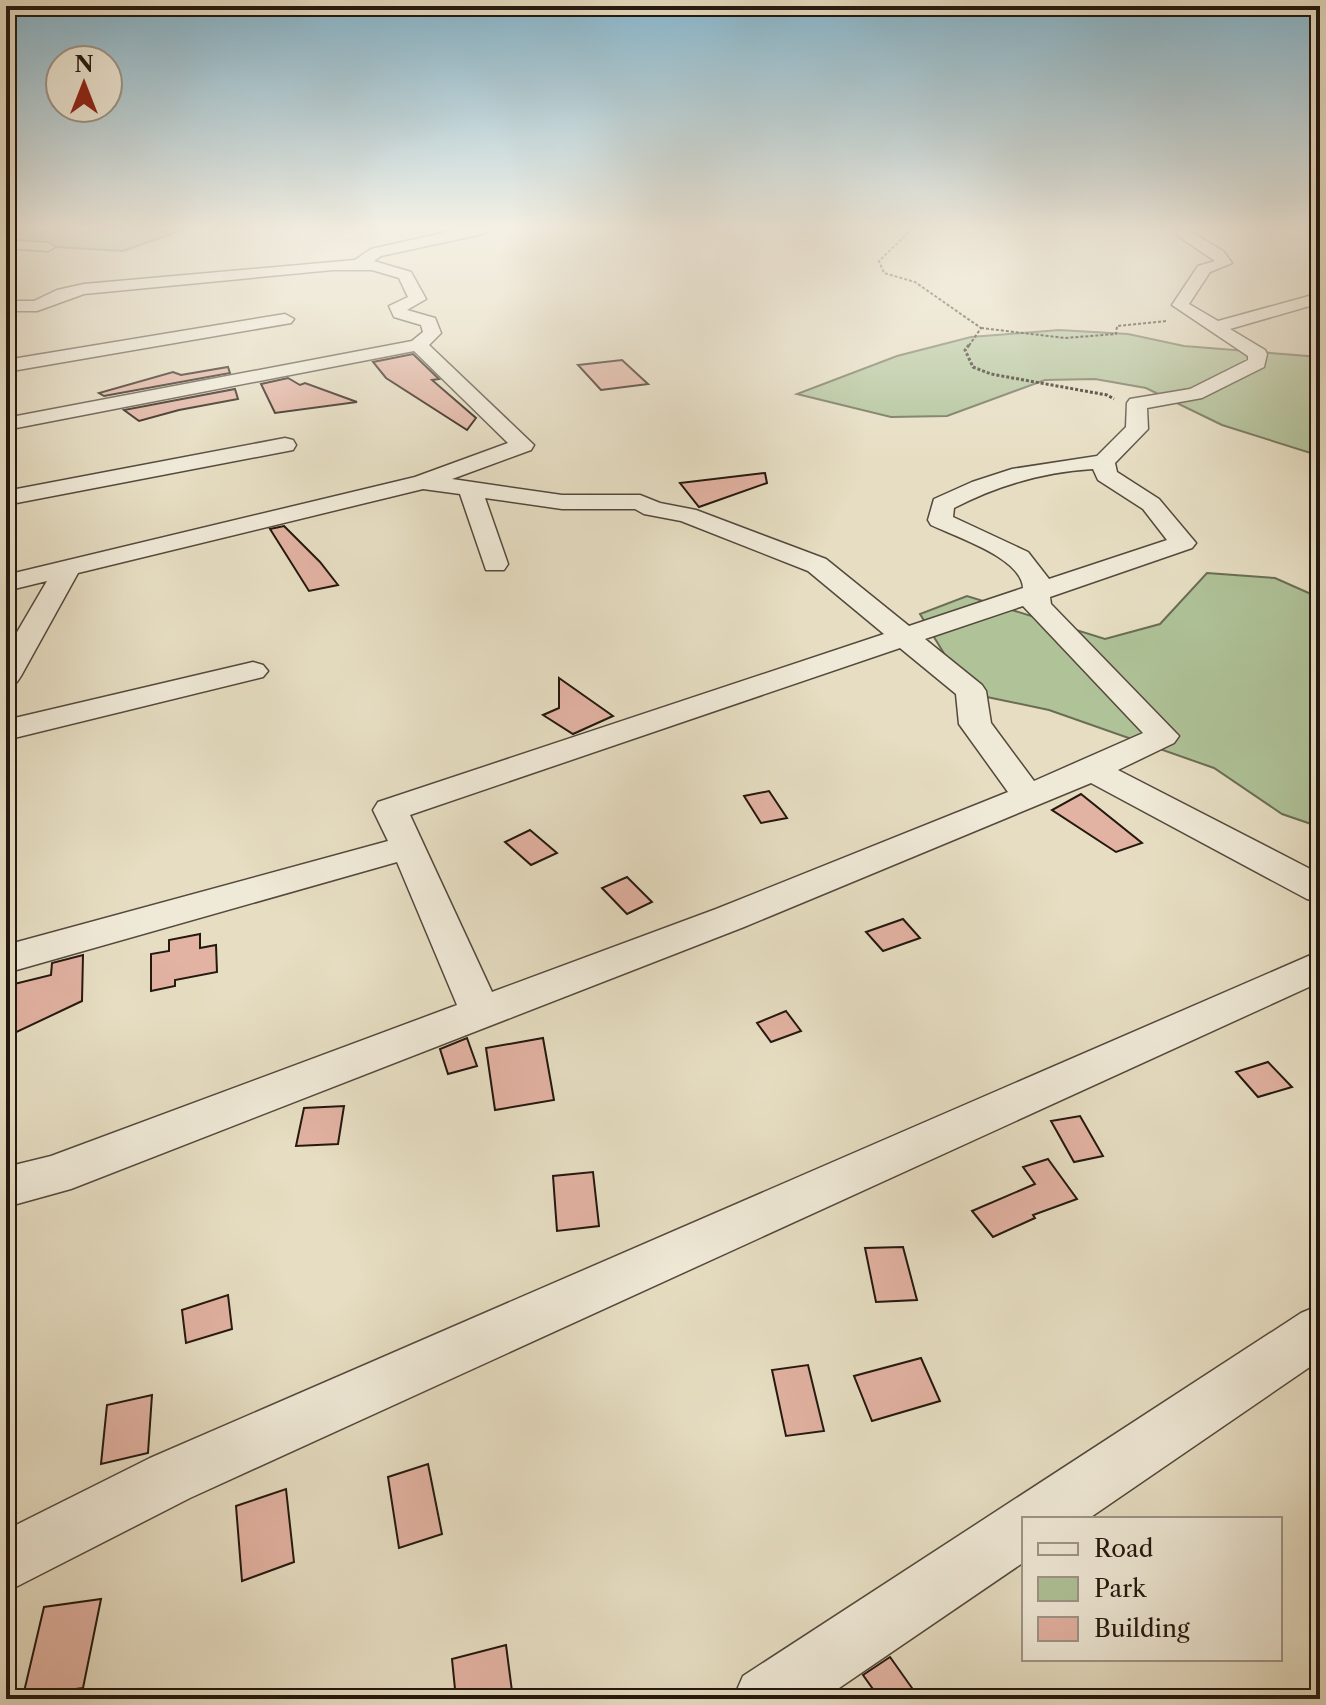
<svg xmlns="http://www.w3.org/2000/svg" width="1326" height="1705" viewBox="0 0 1326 1705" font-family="'Libre Caslon Text',serif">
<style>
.green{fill:#afc298;stroke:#6a6d54;stroke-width:2}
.building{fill:#e2b2a2;stroke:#24180f;stroke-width:2}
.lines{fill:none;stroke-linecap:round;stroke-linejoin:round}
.minor-casing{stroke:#54493c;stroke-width:3}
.path-far1{stroke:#24180f;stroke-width:2;stroke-dasharray:3 2;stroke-linecap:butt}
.path{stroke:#24180f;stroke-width:3;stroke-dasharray:3 2;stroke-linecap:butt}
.minor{fill:#efe9d7;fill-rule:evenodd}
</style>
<rect width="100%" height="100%" fill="#e6ddc2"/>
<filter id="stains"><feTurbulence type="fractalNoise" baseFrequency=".0025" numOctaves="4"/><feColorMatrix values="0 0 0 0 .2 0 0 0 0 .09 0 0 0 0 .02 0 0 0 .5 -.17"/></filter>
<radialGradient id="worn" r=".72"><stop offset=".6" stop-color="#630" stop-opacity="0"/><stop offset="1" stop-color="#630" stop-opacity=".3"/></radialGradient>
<g class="green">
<path d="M 6,227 L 191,227 L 123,251 L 6,244 Z"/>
<path d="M 1059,330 L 1128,334 L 1184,346 L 1320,357 L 1320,456 L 1222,425 L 1146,388 L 1095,379 L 1045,380 L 947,416 L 891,417 L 797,394 L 897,356 L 971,337 Z"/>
<path d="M 1207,573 L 1275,578 L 1320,598 L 1320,827 L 1282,814 L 1214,768 L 1049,710 L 968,693 L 920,614 L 967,596 L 1105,639 L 1160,624 Z"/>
</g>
<g class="building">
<path d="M 413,354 L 439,379 L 432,380 L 476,418 L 467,430 L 386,378 L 373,362 Z"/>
<path d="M 622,360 L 648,384 L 601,390 L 578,365 Z"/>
<path d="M 228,367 L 230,373 L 104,396 L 99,393 L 173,372 L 181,375 Z"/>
<path d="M 288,378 L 300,385 L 305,383 L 357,402 L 275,413 L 261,384 Z"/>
<path d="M 235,389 L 238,399 L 179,410 L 139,421 L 124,410 Z"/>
<path d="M 765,473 L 767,483 L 699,507 L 680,483 Z"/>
<path d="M 284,526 L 320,562 L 338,585 L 309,591 L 270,529 Z"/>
<path d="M 559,678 L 613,716 L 573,734 L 543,715 L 559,708 Z"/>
<path d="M 769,791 L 787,818 L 761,823 L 744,796 Z"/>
<path d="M 1081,794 L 1142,843 L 1116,852 L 1052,810 Z"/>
<path d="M 530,830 L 557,853 L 531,865 L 505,842 Z"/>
<path d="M 627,877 L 652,902 L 627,914 L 602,888 Z"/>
<path d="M 903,919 L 920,938 L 883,951 L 866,932 Z"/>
<path d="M 200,934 L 200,948 L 216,945 L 217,972 L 175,980 L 175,986 L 151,991 L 151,954 L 169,951 L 169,940 Z"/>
<path d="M 83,955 L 82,1001 L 6,1037 L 6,986 L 51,975 L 52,963 Z"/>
<path d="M 786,1011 L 801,1031 L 771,1042 L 757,1023 Z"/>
<path d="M 467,1038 L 477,1066 L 448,1074 L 440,1049 Z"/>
<path d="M 543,1038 L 554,1100 L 495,1110 L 486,1048 Z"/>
<path d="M 1268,1062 L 1292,1087 L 1258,1097 L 1236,1072 Z"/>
<path d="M 344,1106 L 338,1144 L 296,1146 L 304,1108 Z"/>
<path d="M 1080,1116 L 1103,1156 L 1074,1162 L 1051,1121 Z"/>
<path d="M 1048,1159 L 1077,1199 L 1033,1215 L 1035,1218 L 993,1237 L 972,1211 L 1035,1184 L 1023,1167 Z"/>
<path d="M 593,1172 L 599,1226 L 557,1231 L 553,1176 Z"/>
<path d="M 903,1247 L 917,1300 L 876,1302 L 865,1248 Z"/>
<path d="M 228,1295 L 232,1329 L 186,1343 L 182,1310 Z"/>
<path d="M 921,1358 L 940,1401 L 872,1421 L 854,1376 Z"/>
<path d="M 808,1365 L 824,1431 L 786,1436 L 772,1370 Z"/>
<path d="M 152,1395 L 148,1453 L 101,1464 L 107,1405 Z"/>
<path d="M 428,1464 L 442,1534 L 399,1548 L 388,1477 Z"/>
<path d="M 286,1489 L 294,1562 L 242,1581 L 236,1506 Z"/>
<path d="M 101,1599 L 83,1688 L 23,1696 L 44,1607 Z"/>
<path d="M 506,1645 L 513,1699 L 456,1699 L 452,1659 Z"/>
<path d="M 890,1657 L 912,1688 L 900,1699 L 880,1699 L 863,1675 Z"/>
</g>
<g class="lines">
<g class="minor-casing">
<g id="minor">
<path d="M 469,227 L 488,227 L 490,230 L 483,234 L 381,256 L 374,261 L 411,272 L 426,299 L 407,310 L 435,318 L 441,333 L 429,345 L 534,445 L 531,450 L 452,479 L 562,495 L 640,495 L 660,503 L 696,510 L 826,559 L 909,626 L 1023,588 C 1022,558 956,537 931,525 L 928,520 L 934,499 L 972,482 L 1012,469 L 1097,456 L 1126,427 L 1127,403 L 1130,399 L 1190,389 L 1248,360 L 1248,356 L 1172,305 L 1198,266 L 1215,261 L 1178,236 L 1175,227 L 1189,227 L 1190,231 L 1223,251 L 1232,263 L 1210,272 L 1189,304 L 1218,321 L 1320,293 L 1320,303 L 1230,329 L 1265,350 L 1267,354 L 1264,367 L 1202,398 L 1147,408 L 1148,429 L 1115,463 L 1117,472 L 1159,499 L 1196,543 L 1192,548 L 1050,597 L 1051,604 L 1179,736 L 1174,743 L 1118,770 L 1320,874 L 1320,902 L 1307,899 L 1091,783 L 744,927 L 71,1189 L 6,1207 L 6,1167 L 51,1156 L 457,1005 L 397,862 L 6,973 L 6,945 L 388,841 L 373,810 L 378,802 L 884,634 L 808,571 L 681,521 L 644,514 L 635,509 L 562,509 L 485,498 L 508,564 L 504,570 L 486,570 L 460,494 L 423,489 L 78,573 L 21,676 L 17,682 L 6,685 L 6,651 L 47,581 L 6,591 L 6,575 L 415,477 L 508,443 L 414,351 L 6,430 L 6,418 L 412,341 L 423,332 L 421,325 L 394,317 L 389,306 L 408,297 L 399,278 L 372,270 L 333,270 L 84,294 L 37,311 L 6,311 L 6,301 L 34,301 L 57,290 L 84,284 L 355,260 L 371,249 ZM 1093,469 L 1098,480 L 1143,509 L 1167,540 L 1049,579 L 1028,552 L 953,517 L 954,508 C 998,485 1044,472 1093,469 ZM 1023,606 L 1143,733 L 1034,781 L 991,723 L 986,691 L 982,685 L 925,639 ZM 900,648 L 956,694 L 959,724 L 1008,792 L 716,909 L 492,992 L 410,815 Z"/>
<path d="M 6,240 L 48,243 L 55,247 L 48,251 L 6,248 Z"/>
<path d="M 285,314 L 294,319 L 291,323 L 6,372 L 6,360 Z"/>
<path d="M 285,438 L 293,440 L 296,445 L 293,450 L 6,505 L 6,491 Z"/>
<path d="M 253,662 L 263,665 L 268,671 L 263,677 L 6,740 L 6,720 Z"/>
<path d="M 1320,951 L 1320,982 L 190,1498 L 6,1592 L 6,1530 L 150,1458 Z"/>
<path d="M 1320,1305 L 1320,1360 L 1088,1519 L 1024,1519 L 1024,1562 L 823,1699 L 733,1699 L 743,1676 L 1301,1313 Z"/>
</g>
</g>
<g class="path-far1">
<path d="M 912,229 L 879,261 L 884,273 L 915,282 L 981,328 L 968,347"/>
<path d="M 981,328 L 1065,338 L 1116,334 L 1117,326 L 1167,321"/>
</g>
<path class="path" d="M 969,345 L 965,350 L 973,367 L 991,374 L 1107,395 L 1114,399"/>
<use href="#minor" class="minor"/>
</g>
<linearGradient id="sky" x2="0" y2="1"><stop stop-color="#87b8d0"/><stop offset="0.49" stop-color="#f4f0e4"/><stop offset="1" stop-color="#f4f0e4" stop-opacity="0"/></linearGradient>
<rect width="1326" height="465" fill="url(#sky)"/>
<rect width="1326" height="1705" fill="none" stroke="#e6ddc2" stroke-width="32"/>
<rect x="8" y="8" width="1310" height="1689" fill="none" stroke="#24180f" stroke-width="4"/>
<rect x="16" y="16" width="1294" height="1673" fill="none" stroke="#24180f" stroke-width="2"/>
<rect x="1022" y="1517" width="260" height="144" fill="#efe9d7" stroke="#9e9587" stroke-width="2"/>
<rect x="1038" y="1543" width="40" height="12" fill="#efe9d7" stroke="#9e9587" stroke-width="2"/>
<text x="1094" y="1557" font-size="24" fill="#24180f">Road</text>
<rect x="1038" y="1577" width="40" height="24" fill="#afc298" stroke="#9e9587" stroke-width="2"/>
<text x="1094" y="1597" font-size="24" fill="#24180f">Park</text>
<rect x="1038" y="1617" width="40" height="24" fill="#e2b2a2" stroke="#9e9587" stroke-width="2"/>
<text x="1094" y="1637" font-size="24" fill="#24180f">Building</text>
<g transform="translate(84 84)"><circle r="38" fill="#efe9d7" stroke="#9e9587" stroke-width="2"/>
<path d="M0-6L14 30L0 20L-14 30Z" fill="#8f2418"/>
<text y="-12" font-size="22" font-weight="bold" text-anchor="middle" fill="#24180f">N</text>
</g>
<rect width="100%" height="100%" filter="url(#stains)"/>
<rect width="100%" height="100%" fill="url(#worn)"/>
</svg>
